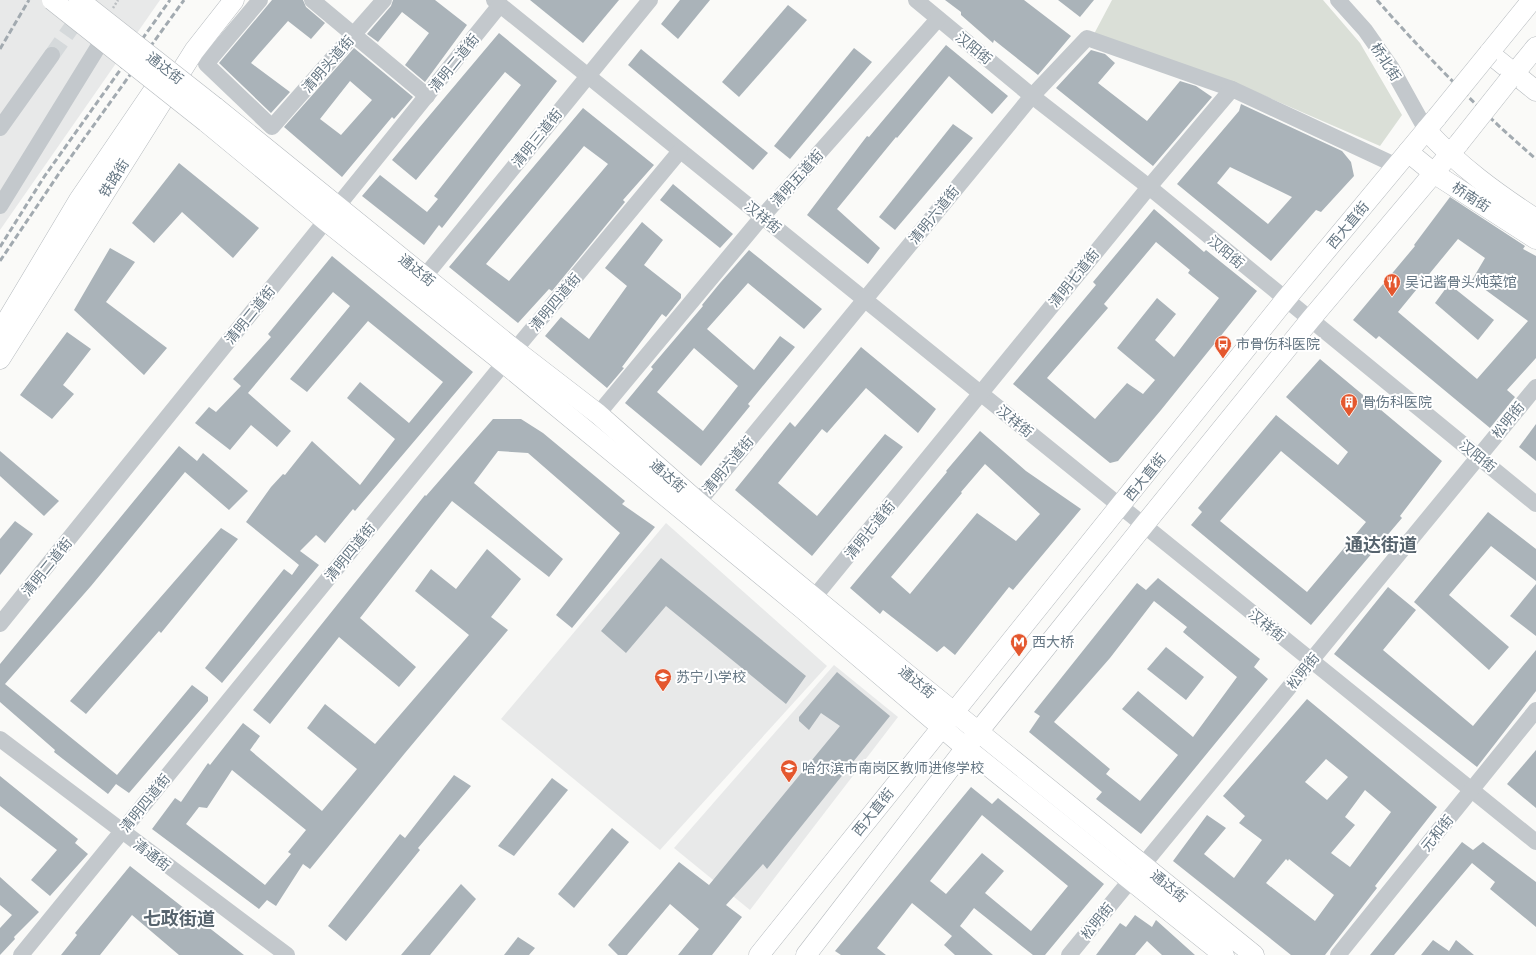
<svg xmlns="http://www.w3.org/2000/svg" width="1536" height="955" viewBox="0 0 1536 955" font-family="'Sofia Sans Condensed','Noto Sans SC',sans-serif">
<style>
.built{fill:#e8e9e9}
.green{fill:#dadfd7}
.building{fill:#aab3b9;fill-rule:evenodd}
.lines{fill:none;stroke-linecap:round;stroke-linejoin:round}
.minor-tunnel{stroke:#d5d9db;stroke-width:16;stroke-dasharray:16 8;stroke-linecap:butt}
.major-casing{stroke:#b5babe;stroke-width:21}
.path{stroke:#bbbfc2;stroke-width:2.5;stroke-dasharray:2 2;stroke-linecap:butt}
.minor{stroke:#c3c8cc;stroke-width:16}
.major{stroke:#fff;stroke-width:20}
.rail{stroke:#a2aab0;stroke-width:3;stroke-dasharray:6 3;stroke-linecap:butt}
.major-bridge-casing{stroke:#b5babe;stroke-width:21;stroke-linecap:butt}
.major-bridge{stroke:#fff;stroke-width:20}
.labels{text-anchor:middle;stroke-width:4;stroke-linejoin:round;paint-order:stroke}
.street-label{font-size:14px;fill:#657683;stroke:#fff}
.poi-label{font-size:14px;fill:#657683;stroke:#fff;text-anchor:start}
.district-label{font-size:18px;font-weight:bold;fill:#57646e;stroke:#fff}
</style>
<rect width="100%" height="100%" fill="#fafaf8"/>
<g class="built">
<path d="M 0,0 L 160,0 L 0,230 Z"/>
<path d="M 666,523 L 827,666 L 660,850 L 501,719 Z"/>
<path d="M 834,665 L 898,717 L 750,910 L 674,848 Z"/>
</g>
<path class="green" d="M 1112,0 L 1323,0 L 1360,43 L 1402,115 L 1380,146 L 1235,83 L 1094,34 Z"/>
<g class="building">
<path d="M 272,0 L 303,0 L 306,7 L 325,23 L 311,39 L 288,21 L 251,63 L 290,92 L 271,113 L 219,63 Z"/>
<path d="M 393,0 L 435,0 L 467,25 L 425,82 L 405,65 L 429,33 L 402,12 L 378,42 L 367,34 L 391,6 Z"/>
<path d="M 530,0 L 619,0 L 583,43 Z"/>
<path d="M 680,0 L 710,0 L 678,39 L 661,24 Z"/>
<path d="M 945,0 L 1024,0 L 1071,36 L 1038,75 L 994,40 L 993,43 L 961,15 L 961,12 Z"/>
<path d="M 1058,0 L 1094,0 L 1080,17 Z"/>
<path d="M 788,5 L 807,20 L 739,97 L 722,82 Z"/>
<path d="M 499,33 L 557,81 L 442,228 L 439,225 L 424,245 L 362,196 L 380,175 L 427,212 L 438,199 L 434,196 L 521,85 L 505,72 L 416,180 L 392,160 Z"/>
<path d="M 946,45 L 1008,96 L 992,114 L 949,76 L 897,138 L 896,137 L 837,209 L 880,248 L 868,264 L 807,215 L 867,136 L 869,137 Z"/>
<path d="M 354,48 L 413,97 L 394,119 L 392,117 L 342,177 L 284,127 ZM 350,81 L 372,100 L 341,135 L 320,119 Z"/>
<path d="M 854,48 L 872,62 L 790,159 L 774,146 Z"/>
<path d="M 641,49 L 768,153 L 753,170 L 628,65 Z"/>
<path d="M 1091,50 L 1105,54 L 1115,63 L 1098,83 L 1147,121 L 1180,81 L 1196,86 L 1212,97 L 1153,166 L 1056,88 Z"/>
<path d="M 1241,104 L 1342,151 L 1351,162 L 1354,176 L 1321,212 L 1316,210 L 1271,261 L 1177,184 L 1239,111 ZM 1230,167 L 1292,197 L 1268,224 L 1217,183 Z"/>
<path d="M 583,108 L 654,165 L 623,200 L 625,202 L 552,291 L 549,289 L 518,323 L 449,267 ZM 584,146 L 608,164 L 509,281 L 486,264 Z"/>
<path d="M 953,124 L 973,138 L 895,230 L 879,217 Z"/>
<path d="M 179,163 L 259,228 L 233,258 L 182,212 L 154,243 L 132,223 Z"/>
<path d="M 673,184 L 733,234 L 720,248 L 660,200 Z"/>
<path d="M 1450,197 L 1525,246 L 1523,249 L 1536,256 L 1536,358 L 1507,390 L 1515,397 L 1490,428 L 1379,336 L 1376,339 L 1353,320 L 1415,246 L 1414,245 ZM 1458,239 L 1485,258 L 1472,280 L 1528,321 L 1477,379 L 1398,312 Z"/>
<path d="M 1154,209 L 1204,252 L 1206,250 L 1257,291 L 1161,410 L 1118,461 L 1110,463 L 1013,384 L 1096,285 L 1093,282 ZM 1156,242 L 1190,270 L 1188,273 L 1219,298 L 1174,357 L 1155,340 L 1176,314 L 1157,298 L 1117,348 L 1155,380 L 1143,394 L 1127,383 L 1095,419 L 1047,378 L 1108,308 L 1104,304 Z"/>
<path d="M 642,222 L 663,240 L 644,265 L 681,294 L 681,298 L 666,317 L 662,314 L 622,367 L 624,368 L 607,388 L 545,336 L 561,317 L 589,339 L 627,286 L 605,268 Z"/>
<path d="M 110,248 L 135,262 L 106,302 L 167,348 L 144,375 L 74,310 Z"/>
<path d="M 749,250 L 822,309 L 804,329 L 748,283 L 707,329 L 754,370 L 780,336 L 795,347 L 748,404 L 750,406 L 701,466 L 625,403 L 653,369 L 651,367 L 703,306 L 702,305 L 720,283 ZM 694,348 L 738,386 L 703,431 L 657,392 Z"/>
<path d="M 332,256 L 473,372 L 355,511 L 353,509 L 325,543 L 316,535 L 300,551 L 319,565 L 222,683 L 205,668 L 284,569 L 292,575 L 299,565 L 246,522 L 271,487 L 283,474 L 285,475 L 312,441 L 360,485 L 395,439 L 347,398 L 360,382 L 409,423 L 443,382 L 368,321 L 307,392 L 290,379 L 350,306 L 333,292 L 248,393 L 291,431 L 277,447 L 251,425 L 230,450 L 195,423 L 209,407 L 216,412 L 241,386 L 233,379 L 271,337 L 268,334 Z"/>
<path d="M 1449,284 L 1494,320 L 1478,340 L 1435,303 Z"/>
<path d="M 67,332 L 91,349 L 63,385 L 74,394 L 52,419 L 20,395 Z"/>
<path d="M 861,347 L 936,409 L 918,433 L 866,388 L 827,433 L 822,429 L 778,483 L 817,516 L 885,434 L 903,447 L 812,556 L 735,490 L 790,422 L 795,427 Z"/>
<path d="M 1320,359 L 1442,461 L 1400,516 L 1402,518 L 1311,625 L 1191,525 L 1202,512 L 1198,508 L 1276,415 L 1338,465 L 1348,452 L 1286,397 ZM 1281,451 L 1366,522 L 1307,592 L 1220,521 Z"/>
<path d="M 493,419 L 521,419 L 543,433 L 625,501 L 622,504 L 655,527 L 572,628 L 556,615 L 620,533 L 528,453 L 498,451 L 474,483 L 563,559 L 549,577 L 452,501 L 360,618 L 416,667 L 399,687 L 339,637 L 270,724 L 253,710 L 425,495 L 426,496 Z"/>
<path d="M 1536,424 L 1536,461 L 1519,447 Z"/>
<path d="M 980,431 L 1026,471 L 1081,509 L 1013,590 L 1009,587 L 955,655 L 944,646 L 937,652 L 883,610 L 880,614 L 850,588 L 947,472 L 946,471 ZM 985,464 L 1040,514 L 1016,541 L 977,513 L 910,594 L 891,577 L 962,493 L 961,492 Z"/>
<path d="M 179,446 L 197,461 L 203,453 L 248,491 L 229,510 L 185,472 L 91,586 L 5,684 L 117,775 L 192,685 L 208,697 L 208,701 L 129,793 L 116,784 L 108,794 L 54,752 L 55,750 L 0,702 L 0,664 Z"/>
<path d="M 0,451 L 59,501 L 44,516 L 0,476 Z"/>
<path d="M 1488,512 L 1536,549 L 1536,581 L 1491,546 L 1449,595 L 1509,647 L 1489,670 L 1414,602 Z"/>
<path d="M 15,521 L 33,534 L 0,575 L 0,539 Z"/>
<path d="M 221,528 L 238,539 L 161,633 L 159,631 L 86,714 L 70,701 Z"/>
<path d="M 487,549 L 521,579 L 491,617 L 508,630 L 405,753 L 310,869 L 303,864 L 276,906 L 267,900 L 259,909 L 152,829 L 175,798 L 181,802 L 208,763 L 210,765 L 243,723 L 260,736 L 250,750 L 322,811 L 357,769 L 307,728 L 325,704 L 375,744 L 469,635 L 415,591 L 431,569 L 456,589 ZM 232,770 L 306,830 L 288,852 L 291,854 L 265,885 L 186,824 L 199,807 L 207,808 Z"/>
<path d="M 661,558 L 806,676 L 786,704 L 666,606 L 626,653 L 601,631 Z"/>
<path d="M 1158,578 L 1260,659 L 1254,667 L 1268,679 L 1141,834 L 1096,799 L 1102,792 L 1029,732 L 1040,716 L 1034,712 L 1137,583 L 1146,590 ZM 1154,601 L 1187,627 L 1183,632 L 1237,677 L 1193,737 L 1138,691 L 1122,709 L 1178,755 L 1140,801 L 1106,774 L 1110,769 L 1054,722 L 1110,658 Z"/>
<path d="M 1536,584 L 1536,636 L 1510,616 Z"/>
<path d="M 1388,587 L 1416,610 L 1383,650 L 1473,726 L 1536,650 L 1536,691 L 1477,767 L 1334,654 Z"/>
<path d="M 1166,647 L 1204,677 L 1186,700 L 1147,669 Z"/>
<path d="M 837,672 L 890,716 L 767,869 L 763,864 L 726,905 L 742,917 L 712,955 L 678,955 L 699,929 L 670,904 L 627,955 L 618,955 L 608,945 L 679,862 L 709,885 L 840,726 L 821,713 L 809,730 L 799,721 L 799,717 Z"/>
<path d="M 1307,699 L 1437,807 L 1375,886 L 1377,888 L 1325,955 L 1291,955 L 1173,861 L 1207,815 L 1226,828 L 1204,854 L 1234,878 L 1262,840 L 1239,823 L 1245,816 L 1223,796 ZM 1326,759 L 1348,777 L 1327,800 L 1305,782 ZM 1365,790 L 1391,812 L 1350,867 L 1331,853 L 1355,825 L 1345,817 ZM 1286,859 L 1288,861 L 1289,859 L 1334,895 L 1315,921 L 1266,883 Z"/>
<path d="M 1536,750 L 1536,808 L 1507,784 Z"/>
<path d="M 454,775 L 471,786 L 418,848 L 420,850 L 346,941 L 328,926 L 400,834 L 405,838 Z"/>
<path d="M 0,776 L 78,839 L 75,843 L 88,854 L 50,896 L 31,880 L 57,850 L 0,806 Z"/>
<path d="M 552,778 L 568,790 L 514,856 L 498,846 Z"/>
<path d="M 971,787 L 992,804 L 998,798 L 1104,884 L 1045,955 L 1033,955 L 974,908 L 960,926 L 993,955 L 955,955 L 944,945 L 952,936 L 912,903 L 877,948 L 886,955 L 841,955 L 835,951 ZM 982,815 L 1068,886 L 1031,931 L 985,893 L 1004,871 L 982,853 L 946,894 L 930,881 Z"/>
<path d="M 612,828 L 629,842 L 574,908 L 558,894 Z"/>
<path d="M 1462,842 L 1473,850 L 1483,842 L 1536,882 L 1536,927 L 1490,889 L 1495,882 L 1472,863 L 1394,955 L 1370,955 Z"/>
<path d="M 130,866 L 244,955 L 179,955 L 132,915 L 100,955 L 61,955 L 77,935 L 75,933 Z"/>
<path d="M 0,877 L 39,912 L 14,937 L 15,939 L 0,955 L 0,928 L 12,915 L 0,905 Z"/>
<path d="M 461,884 L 476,899 L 430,955 L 401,955 Z"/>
<path d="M 1135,915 L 1152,927 L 1156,920 L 1195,955 L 1162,955 L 1147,941 L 1135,955 L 1096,955 L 1120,923 L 1126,927 Z"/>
<path d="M 518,937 L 535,948 L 529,955 L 504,955 Z"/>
<path d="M 1433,940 L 1449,951 L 1456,940 L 1474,955 L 1421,955 Z"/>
</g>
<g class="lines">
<path class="minor-tunnel" d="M 52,55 L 83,11"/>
<g class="major-casing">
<g id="major">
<path d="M 1532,0 L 1489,53 L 1536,91"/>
<path d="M 1509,80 L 1536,47"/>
<path d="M 215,107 L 515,350 L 598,414 L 698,502 L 907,674 L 1254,955"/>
<path d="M 206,122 L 326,221 L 504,363 L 804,610 L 966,748 L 1224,955"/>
<path d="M 1426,130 C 1459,166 1496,193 1536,219"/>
<path d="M 1408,152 L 1435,174 L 1536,239"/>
<path d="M 0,332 L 79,200 L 156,87"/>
<path d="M 0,359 L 194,51 L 234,0"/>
<path d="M 759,955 L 1285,300 L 1437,117"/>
<path d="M 806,955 L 978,732 L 1144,525 L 1310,320 L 1459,143"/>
</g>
</g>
<path class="path" d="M 113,8 L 118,0"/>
<g class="minor">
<path d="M 260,0 L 206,64 L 272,127 L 384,0"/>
<path d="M 312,0 L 427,96"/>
<path d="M 494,0 L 1536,842"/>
<path d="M 916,0 L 1032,96 L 1149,187 L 1536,504"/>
<path d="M 1338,0 L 1365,30 L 1391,67 L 1426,130"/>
<path d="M 0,128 L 52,55"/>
<path d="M 0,206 L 103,39"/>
<path d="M 425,276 L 650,0"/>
<path d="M 598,414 L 762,217 L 938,19"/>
<path d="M 691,511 L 1032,96 L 1087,38 L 1232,89"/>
<path d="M 807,606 L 1149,187 L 1232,89 L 1397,166"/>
<path d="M 0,624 L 500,5"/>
<path d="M 0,739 L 287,955"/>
<path d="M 21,955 L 504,363 L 680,151"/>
<path d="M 1069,955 L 1536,387"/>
<path d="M 1338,955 L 1536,710"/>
</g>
<use href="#major" class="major"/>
<g class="rail">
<path d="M 1377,0 C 1426,56 1479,110 1536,159"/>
<path d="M 0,49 L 29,0"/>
<path d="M 0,247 L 44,177 L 170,0"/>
<path d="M 0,261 L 60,172 L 184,0"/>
</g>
<g class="major-bridge-casing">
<g id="major-bridge">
<path d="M 52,0 L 206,122"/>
<path d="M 79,0 L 215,107"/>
<path d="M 1437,117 L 1489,53"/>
<path d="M 1459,143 L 1509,80"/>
</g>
</g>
<use href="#major-bridge" class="major-bridge"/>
</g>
<defs>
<g id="restaurant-pin" transform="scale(0.9)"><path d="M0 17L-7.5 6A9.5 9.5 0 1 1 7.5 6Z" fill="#e4572e" stroke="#fff"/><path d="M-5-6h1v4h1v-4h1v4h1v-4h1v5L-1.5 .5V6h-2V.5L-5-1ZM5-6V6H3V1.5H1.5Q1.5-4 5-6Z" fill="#fff"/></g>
<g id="bus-pin" transform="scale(0.9)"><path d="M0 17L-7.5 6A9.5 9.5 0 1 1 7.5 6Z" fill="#e4572e" stroke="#fff"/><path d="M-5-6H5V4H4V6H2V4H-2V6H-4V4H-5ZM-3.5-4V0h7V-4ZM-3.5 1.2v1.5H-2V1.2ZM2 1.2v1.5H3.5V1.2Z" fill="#fff"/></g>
<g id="building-pin" transform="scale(0.9)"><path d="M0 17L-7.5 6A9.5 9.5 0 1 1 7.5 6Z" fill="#e4572e" stroke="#fff"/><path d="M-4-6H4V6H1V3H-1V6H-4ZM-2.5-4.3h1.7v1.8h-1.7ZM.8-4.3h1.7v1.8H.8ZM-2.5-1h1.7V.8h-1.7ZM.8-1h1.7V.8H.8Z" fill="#fff"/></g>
<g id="metro-pin" transform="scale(0.9)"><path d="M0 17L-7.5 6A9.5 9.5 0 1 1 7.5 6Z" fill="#e4572e" stroke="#fff"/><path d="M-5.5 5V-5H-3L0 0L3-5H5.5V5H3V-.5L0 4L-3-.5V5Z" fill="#fff"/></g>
<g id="school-pin" transform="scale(0.9)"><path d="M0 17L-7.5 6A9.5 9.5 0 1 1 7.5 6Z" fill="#e4572e" stroke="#fff"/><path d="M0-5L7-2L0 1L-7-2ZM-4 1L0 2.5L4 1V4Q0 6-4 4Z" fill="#fff"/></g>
</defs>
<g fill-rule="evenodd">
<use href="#restaurant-pin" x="1392" y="282"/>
<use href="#bus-pin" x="1223" y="344"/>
<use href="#building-pin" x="1349" y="402"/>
<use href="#metro-pin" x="1019" y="642"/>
<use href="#school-pin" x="663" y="677"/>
<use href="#school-pin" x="789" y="768"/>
</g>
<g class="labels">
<g class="street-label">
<text transform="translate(974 48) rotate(39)" y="5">汉阳街</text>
<text transform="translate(1386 62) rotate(57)" y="5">桥北街</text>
<text transform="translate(454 63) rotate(-51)" y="5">清明二道街</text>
<text transform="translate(328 64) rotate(-49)" y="5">清明头道街</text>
<text transform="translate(165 68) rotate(38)" y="5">通达街</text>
<text transform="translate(537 138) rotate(-51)" y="5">清明三道街</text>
<text transform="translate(114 178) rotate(-58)" y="5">铁路街</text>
<text transform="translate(797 178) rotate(-48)" y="5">清明五道街</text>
<text transform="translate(1471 197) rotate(33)" y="5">桥南街</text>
<text transform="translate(934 215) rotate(-51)" y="5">清明六道街</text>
<text transform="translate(763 217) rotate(39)" y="5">汉祥街</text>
<text transform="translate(1348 225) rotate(-50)" y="5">西大直街</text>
<text transform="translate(1226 252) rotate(40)" y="5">汉阳街</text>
<text transform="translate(417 270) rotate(39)" y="5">通达街</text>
<text transform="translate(1074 278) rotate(-51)" y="5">清明七道街</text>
<text transform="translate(555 302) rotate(-50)" y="5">清明四道街</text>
<text transform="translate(250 315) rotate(-51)" y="5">清明二道街</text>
<text transform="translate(1508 420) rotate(-51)" y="5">松明街</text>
<text transform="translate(1015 421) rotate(39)" y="5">汉祥街</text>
<text transform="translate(1478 456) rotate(39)" y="5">汉阳街</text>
<text transform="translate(728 465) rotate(-50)" y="5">清明六道街</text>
<text transform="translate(668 476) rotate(41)" y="5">通达街</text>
<text transform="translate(1145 477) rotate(-51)" y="5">西大直街</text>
<text transform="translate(870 530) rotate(-51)" y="5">清明七道街</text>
<text transform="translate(350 552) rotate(-51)" y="5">清明四道街</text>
<text transform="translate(47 567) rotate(-51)" y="5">清明二道街</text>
<text transform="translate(1267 625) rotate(39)" y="5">汉祥街</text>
<text transform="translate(1303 671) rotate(-51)" y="5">松明街</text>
<text transform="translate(917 682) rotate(39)" y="5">通达街</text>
<text transform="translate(145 803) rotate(-51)" y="5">清明四道街</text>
<text transform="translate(873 812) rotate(-51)" y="5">西大直街</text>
<text transform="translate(1437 833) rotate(-51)" y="5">元和街</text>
<text transform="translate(152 855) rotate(37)" y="5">清通街</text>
<text transform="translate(1169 886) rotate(39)" y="5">通达街</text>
<text transform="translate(1097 921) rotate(-51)" y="5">松明街</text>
</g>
<g class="poi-label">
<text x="1405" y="287">吴记酱骨头炖菜馆</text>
<text x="1236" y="349">市骨伤科医院</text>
<text x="1362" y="407">骨伤科医院</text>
<text x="1032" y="647">西大桥</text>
<text x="676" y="682">苏宁小学校</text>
<text x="802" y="773">哈尔滨市南岗区教师进修学校</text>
</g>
<g class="district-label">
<text x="1381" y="551">通达街道</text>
<text x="179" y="925">七政街道</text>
</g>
</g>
</svg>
